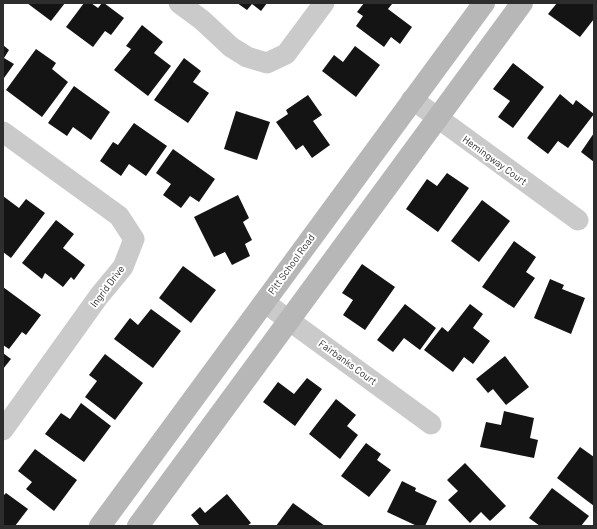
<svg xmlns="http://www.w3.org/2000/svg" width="597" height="529" viewBox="0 0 597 529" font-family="Barlow,sans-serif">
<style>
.building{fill:#141414}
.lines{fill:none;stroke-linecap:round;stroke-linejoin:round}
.street{stroke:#cacaca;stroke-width:21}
.secondary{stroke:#b7b7b7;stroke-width:22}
.labels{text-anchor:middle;stroke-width:4;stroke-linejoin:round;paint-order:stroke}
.street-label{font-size:10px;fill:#2d2d2d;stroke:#fff}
</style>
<rect width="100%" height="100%" fill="#fff"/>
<g class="building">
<path d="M 27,3 L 65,3 L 51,21 Z"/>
<path d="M 84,3 L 91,3 L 98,8 L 102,3 L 104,3 L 124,18 L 111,35 L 105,31 L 93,47 L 66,27 Z"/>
<path d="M 237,3 L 267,3 L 261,11 L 252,4 L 247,10 Z"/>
<path d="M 364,3 L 392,4 L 388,9 L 412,27 L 400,44 L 391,37 L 384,47 L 356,26 L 363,16 L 357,12 Z"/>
<path d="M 557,3 L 594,3 L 594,19 L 580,37 L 548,14 Z"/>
<path d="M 142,25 L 163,42 L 154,53 L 171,66 L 148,96 L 114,70 L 131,49 L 126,46 Z"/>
<path d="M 3,45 L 9,50 L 4,58 L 14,64 L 4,78 Z"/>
<path d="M 355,46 L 380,65 L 356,97 L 322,71 L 334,55 L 343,62 Z"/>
<path d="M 36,49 L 56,63 L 52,69 L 68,82 L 42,117 L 6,90 Z"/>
<path d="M 184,58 L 201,71 L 193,82 L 209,93 L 188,123 L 154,100 Z"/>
<path d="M 513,63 L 544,87 L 513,128 L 498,117 L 510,101 L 493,89 Z"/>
<path d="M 74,86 L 110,112 L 91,140 L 73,127 L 67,136 L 48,123 Z"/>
<path d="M 560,94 L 573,105 L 576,100 L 594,114 L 568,148 L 558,141 L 548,154 L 527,138 Z"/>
<path d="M 308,95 L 322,115 L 313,121 L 330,145 L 312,158 L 303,145 L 296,150 L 276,122 L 288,114 L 286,110 Z"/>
<path d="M 236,111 L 270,122 L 257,160 L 224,149 Z"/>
<path d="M 134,123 L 167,146 L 146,176 L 129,164 L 121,176 L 100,161 L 113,142 L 118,145 Z"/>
<path d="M 594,133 L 594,162 L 581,152 Z"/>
<path d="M 173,149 L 215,179 L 199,202 L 190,196 L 181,208 L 163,195 L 171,184 L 156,173 Z"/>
<path d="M 447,173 L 469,188 L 438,232 L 406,209 L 427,179 L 437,186 Z"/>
<path d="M 238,195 L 249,218 L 243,222 L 252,240 L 245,244 L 250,256 L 232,265 L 225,252 L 214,257 L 194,217 Z"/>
<path d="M 3,196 L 19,208 L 26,199 L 45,213 L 11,258 L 3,252 Z"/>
<path d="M 482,200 L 510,221 L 479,262 L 451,241 Z"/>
<path d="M 56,220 L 74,234 L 63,248 L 85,265 L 74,280 L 71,277 L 63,287 L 45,273 L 42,279 L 22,263 Z"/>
<path d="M 514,241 L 536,257 L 526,272 L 535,278 L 514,308 L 482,287 Z"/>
<path d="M 362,264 L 395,287 L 365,330 L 343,315 L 353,300 L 342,293 Z"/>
<path d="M 183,266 L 216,290 L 191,323 L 159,298 Z"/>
<path d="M 550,279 L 564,285 L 562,289 L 585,298 L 571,334 L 534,318 Z"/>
<path d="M 3,287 L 41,315 L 26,335 L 22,332 L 9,349 L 3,345 Z"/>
<path d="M 405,304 L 436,328 L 420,350 L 404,338 L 393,352 L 377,340 Z"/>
<path d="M 470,304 L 483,314 L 473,328 L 490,341 L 473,364 L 464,357 L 453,372 L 424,350 L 442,327 L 448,332 Z"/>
<path d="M 151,309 L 181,331 L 153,368 L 114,339 L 130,318 L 138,325 Z"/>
<path d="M 3,353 L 11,359 L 3,369 Z"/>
<path d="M 105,354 L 143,383 L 115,420 L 85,397 L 97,381 L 89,375 Z"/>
<path d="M 505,356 L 529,387 L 506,405 L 493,389 L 488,393 L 476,379 Z"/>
<path d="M 307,378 L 322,389 L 295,426 L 263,402 L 278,382 L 294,394 Z"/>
<path d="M 336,399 L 356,415 L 347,426 L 358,435 L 340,459 L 309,434 Z"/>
<path d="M 81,403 L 111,426 L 84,462 L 45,434 L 61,413 L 70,419 Z"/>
<path d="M 504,411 L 534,418 L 530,438 L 538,440 L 534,458 L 480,447 L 486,422 L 501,425 Z"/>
<path d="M 366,443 L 381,454 L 377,460 L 391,470 L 369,497 L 341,476 Z"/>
<path d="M 580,447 L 594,457 L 594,506 L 557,478 Z"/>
<path d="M 35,449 L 77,480 L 54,511 L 26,489 L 32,482 L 18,471 Z"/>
<path d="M 465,463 L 506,506 L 490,521 L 481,512 L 470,523 L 448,500 L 458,491 L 447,480 Z"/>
<path d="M 402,481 L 416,488 L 415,491 L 437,501 L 425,526 L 417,526 L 387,512 Z"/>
<path d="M 552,488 L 589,516 L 581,526 L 540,526 L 529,518 Z"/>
<path d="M 6,493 L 28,509 L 15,526 L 3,526 L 3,496 Z"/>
<path d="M 227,494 L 251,523 L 247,526 L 200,526 L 191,515 L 200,507 L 205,513 Z"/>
<path d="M 293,503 L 325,526 L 276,526 Z"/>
</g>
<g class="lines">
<g class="street">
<path d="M 179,3 L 202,20 L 231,47 L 247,57 L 267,63 L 286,54 L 324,3"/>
<path d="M 412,99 L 578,220"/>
<path d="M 3,132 L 119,216 L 134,239 L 123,267 L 99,296 L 3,430"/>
<path d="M 264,302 L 431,424"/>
</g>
<g class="secondary">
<path d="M 100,526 L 484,3"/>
<path d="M 138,526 L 522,3"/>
</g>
</g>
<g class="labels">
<g class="street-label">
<text transform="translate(495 160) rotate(36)" y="4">Hemingway Court</text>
<text transform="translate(291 264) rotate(-54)" y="4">Pitt School Road</text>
<text transform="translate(107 286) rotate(-53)" y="4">Ingrid Drive</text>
<text transform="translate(348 362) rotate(36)" y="4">Fairbanks Court</text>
</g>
</g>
<rect width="597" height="529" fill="none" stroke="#2d2d2d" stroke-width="8"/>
</svg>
